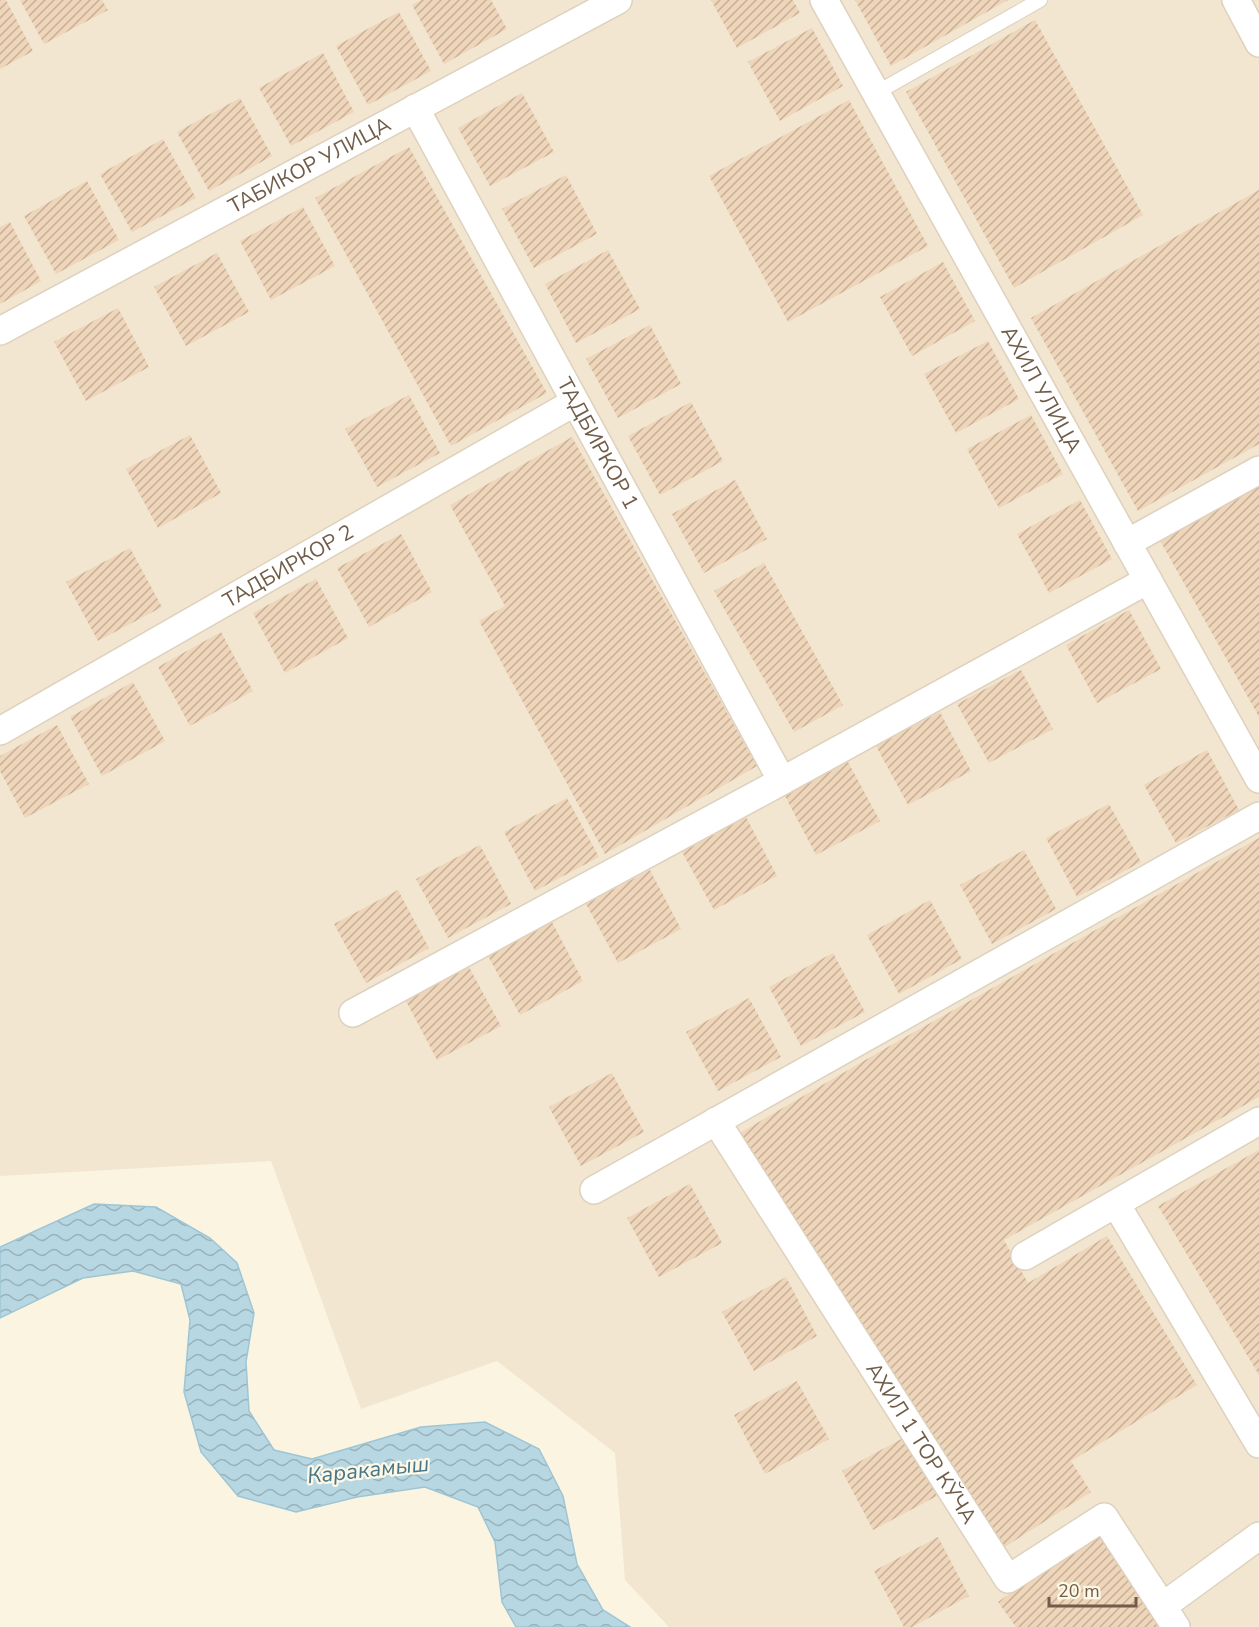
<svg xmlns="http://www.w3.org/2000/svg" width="1259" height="1627" viewBox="0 0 1259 1627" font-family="'Nunito Sans',sans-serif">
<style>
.residential{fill:#f2e6d0}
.water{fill:url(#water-waves);stroke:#9ec5d4;stroke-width:1.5}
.building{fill:url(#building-hatch)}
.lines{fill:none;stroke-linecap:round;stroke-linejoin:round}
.lane-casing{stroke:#ded1bd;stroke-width:16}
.street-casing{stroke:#ded1bd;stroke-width:30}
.lane{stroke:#fff;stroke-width:14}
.street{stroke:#fff;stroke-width:27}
.labels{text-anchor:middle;stroke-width:4.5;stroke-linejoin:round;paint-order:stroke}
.street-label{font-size:21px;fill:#705c49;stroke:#fef8e6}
.water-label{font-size:22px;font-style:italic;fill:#47778a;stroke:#fef8e6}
</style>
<defs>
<pattern id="water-waves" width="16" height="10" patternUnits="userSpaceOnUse" patternTransform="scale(1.5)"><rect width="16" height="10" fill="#b7d7e3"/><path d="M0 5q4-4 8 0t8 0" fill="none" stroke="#99b2ba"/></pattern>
<pattern id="building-hatch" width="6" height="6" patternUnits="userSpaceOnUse" patternTransform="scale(1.5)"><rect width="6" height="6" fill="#efd5ba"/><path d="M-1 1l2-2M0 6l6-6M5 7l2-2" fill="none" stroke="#c6b099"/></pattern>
</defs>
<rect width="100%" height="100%" fill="#fbf4e1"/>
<path class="residential" d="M 0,0 L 1259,0 L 1259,1627 L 669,1627 L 625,1580 L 615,1453 L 497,1361 L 361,1409 L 271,1161 L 0,1176 Z"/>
<path class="water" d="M 94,1204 L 156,1207 L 210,1238 L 237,1263 L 254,1313 L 246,1362 L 249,1411 L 274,1450 L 312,1459 L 421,1427 L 485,1422 L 539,1449 L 563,1496 L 577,1564 L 603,1610 L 630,1627 L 516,1627 L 502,1602 L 495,1542 L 478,1507 L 425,1487 L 357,1497 L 296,1512 L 238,1496 L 201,1452 L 184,1392 L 190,1320 L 181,1284 L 133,1271 L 83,1278 L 0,1318 L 0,1247 Z"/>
<g class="building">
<path d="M 0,0 L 6,0 L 33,51 L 0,69 Z"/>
<path d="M 20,0 L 102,0 L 108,10 L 44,44 Z"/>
<path d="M 421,0 L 491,0 L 507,29 L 444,64 L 412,5 Z"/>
<path d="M 711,0 L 793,0 L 800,13 L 737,48 Z"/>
<path d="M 855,0 L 1008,0 L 891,66 Z"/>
<path d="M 399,12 L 431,71 L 368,105 L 336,46 Z"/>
<path d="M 1035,20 L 1143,215 L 1014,288 L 906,92 Z"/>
<path d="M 812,28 L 843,86 L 780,121 L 748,62 Z"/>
<path d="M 323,53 L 354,112 L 291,146 L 259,88 Z"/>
<path d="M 522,93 L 554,152 L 490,186 L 458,128 Z"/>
<path d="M 240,98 L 272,156 L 209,191 L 177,132 Z"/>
<path d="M 849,100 L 928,246 L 788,322 L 709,176 Z"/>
<path d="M 163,139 L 196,198 L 132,232 L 100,174 Z"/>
<path d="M 409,147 L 547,393 L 451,446 L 315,198 Z"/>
<path d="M 566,175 L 597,234 L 534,268 L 502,209 Z"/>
<path d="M 87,181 L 119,240 L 56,274 L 24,216 Z"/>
<path d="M 1259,190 L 1259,444 L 1138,511 L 1031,318 Z"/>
<path d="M 303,207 L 335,266 L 271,300 L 240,241 Z"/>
<path d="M 10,222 L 41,281 L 0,304 L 0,227 Z"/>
<path d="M 608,250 L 640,309 L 576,343 L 545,284 Z"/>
<path d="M 217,253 L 249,312 L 186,346 L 154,287 Z"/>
<path d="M 943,262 L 975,321 L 912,356 L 880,297 Z"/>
<path d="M 118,308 L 149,367 L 86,401 L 54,342 Z"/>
<path d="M 650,325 L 681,384 L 618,418 L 586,359 Z"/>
<path d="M 988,341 L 1019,399 L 956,433 L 924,374 Z"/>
<path d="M 409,395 L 440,453 L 377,487 L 345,429 Z"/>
<path d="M 691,402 L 723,461 L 660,495 L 628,436 Z"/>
<path d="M 1031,415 L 1063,474 L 999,508 L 967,449 Z"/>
<path d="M 190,435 L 221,493 L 158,528 L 126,469 Z"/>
<path d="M 572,437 L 757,766 L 605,854 L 479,621 L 505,606 L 450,505 Z"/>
<path d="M 735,480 L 767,539 L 704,573 L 672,514 Z"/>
<path d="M 1259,480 L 1259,717 L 1158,537 Z"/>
<path d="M 1080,500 L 1112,559 L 1049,593 L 1017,534 Z"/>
<path d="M 401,534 L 432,592 L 369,627 L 337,568 Z"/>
<path d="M 130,548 L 162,607 L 98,641 L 66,582 Z"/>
<path d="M 764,563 L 843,705 L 794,732 L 714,591 Z"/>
<path d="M 316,579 L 348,638 L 285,673 L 253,613 Z"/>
<path d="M 1129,610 L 1161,669 L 1097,703 L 1066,645 Z"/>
<path d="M 221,632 L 253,691 L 190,726 L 158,667 Z"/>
<path d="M 1021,670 L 1053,729 L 989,763 L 957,704 Z"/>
<path d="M 133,682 L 165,741 L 102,776 L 70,717 Z"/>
<path d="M 940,712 L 971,771 L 908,805 L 876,746 Z"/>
<path d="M 57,725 L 89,784 L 25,818 L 0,771 L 0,756 Z"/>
<path d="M 1207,750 L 1239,810 L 1176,843 L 1144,785 Z"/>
<path d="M 848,762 L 880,821 L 816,855 L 785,796 Z"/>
<path d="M 567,798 L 599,857 L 535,891 L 504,832 Z"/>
<path d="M 1109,804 L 1141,862 L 1077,897 L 1046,838 Z"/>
<path d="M 746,817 L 777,876 L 714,910 L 682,852 Z"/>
<path d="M 1259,838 L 1259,1097 L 1004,1240 L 1028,1283 L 1107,1236 L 1197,1385 L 1071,1461 L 1091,1492 L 1003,1548 L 738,1134 L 893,1044 Z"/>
<path d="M 480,845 L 511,904 L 448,938 L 416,879 Z"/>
<path d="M 1024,850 L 1056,909 L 992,944 L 960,885 Z"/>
<path d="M 650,870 L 681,929 L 618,963 L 586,904 Z"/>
<path d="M 398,890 L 429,948 L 366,983 L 334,924 Z"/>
<path d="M 930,900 L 962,959 L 899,994 L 867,935 Z"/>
<path d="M 552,922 L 583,981 L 520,1015 L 488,956 Z"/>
<path d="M 833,953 L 865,1012 L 801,1046 L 769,987 Z"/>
<path d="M 469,967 L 501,1026 L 437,1060 L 406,1001 Z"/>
<path d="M 749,998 L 781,1057 L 718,1091 L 686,1032 Z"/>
<path d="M 612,1073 L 644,1132 L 581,1166 L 549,1107 Z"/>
<path d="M 1259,1150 L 1259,1375 L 1158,1206 Z"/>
<path d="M 690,1184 L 722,1243 L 659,1277 L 627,1218 Z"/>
<path d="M 786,1277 L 817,1336 L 754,1371 L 722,1312 Z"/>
<path d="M 797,1381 L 829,1439 L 765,1474 L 734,1415 Z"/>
<path d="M 905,1437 L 937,1496 L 873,1530 L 842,1471 Z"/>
<path d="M 1097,1530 L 1168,1627 L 1016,1627 L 998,1602 Z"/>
<path d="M 938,1537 L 969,1596 L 912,1627 L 904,1627 L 874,1571 Z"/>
</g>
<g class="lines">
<g class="lane-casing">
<path id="lane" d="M 876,93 L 1040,0"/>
</g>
<g class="street-casing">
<g id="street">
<path id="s1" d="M 824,0 L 1259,779"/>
<path d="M 1236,0 L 1259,43"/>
<path id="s2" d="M 415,108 L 782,781"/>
<path id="s3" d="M 0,331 L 618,0"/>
<path d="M 1127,543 L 1259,470"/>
<path id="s4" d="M 0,731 L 575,402"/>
<path d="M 353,1013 L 782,781 L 1148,580"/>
<path id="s5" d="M 716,1121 L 1008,1579 L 1104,1517 L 1176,1627"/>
<path d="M 594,1190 L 1259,816"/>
<path d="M 1116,1204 L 1259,1444"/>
<path d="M 1025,1256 L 1259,1121"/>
<path d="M 1163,1606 L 1259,1536"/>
</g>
</g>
<use href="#lane" class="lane"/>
<use href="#street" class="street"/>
</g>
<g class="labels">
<g class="street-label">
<text dy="7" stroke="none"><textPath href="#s3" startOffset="351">ТАБИКОР УЛИЦА</textPath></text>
<text dy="7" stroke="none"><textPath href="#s1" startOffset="446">АХИЛ УЛИЦА</textPath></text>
<text dy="7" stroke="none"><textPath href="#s2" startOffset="382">ТАДБИРКОР 1</textPath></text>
<text dy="7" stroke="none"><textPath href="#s4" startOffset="332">ТАДБИРКОР 2</textPath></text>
<text dy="7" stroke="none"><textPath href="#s5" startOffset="382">АХИЛ 1 ТОР КЎЧА</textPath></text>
</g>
<g class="water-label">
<text transform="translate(368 1469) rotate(-6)" y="8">Каракамыш</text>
</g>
</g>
<path d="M1049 1597v9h87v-9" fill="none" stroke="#705c49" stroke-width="3"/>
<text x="1058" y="1597" font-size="18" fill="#705c49" stroke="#fef8e6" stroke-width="4.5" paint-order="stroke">20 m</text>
</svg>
